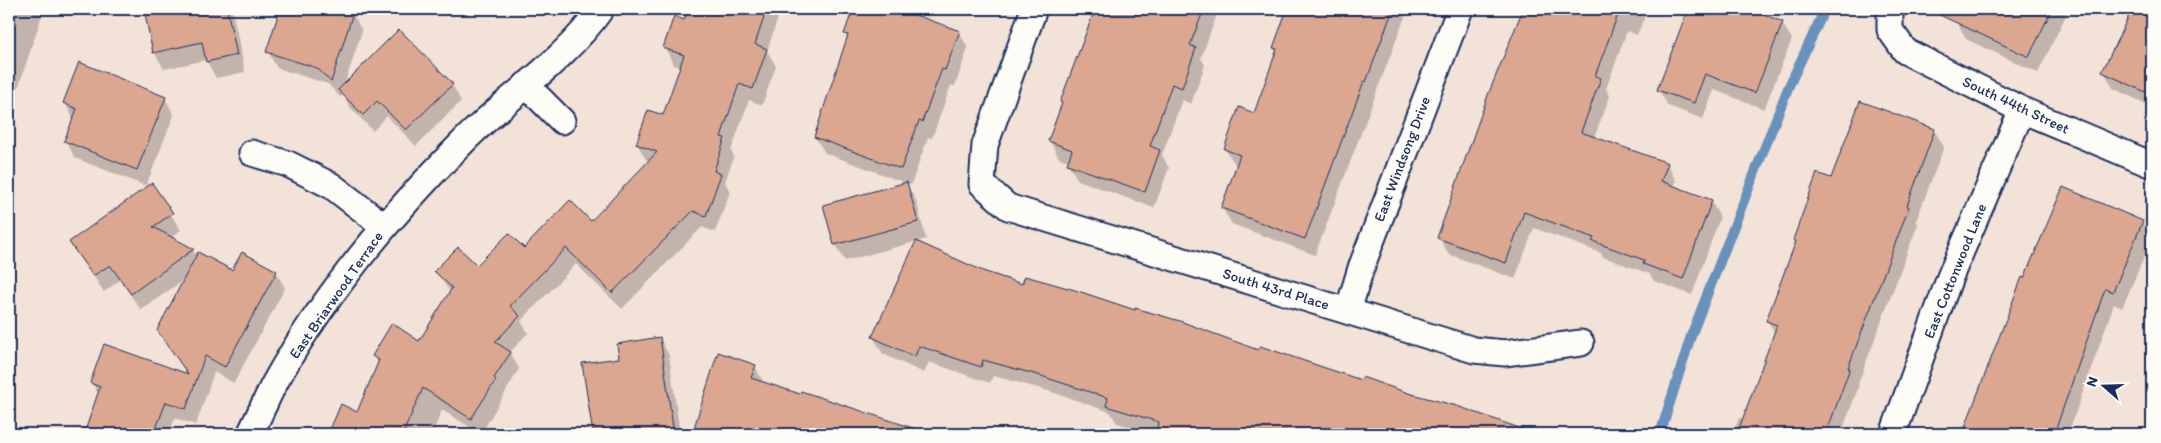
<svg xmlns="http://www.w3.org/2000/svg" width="2161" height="443" viewBox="0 0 2161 443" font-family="Itim,sans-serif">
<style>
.shadow{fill:#0003}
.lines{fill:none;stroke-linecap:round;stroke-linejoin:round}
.stream{stroke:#6791bb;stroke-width:10}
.building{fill:#dba790;stroke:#1b2f5e}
.street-casing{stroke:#1b2f5e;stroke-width:29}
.street{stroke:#fdfcf7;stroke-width:25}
.labels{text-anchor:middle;stroke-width:4;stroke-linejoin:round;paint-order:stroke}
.street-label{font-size:15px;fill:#1b2f5e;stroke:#fdfcf7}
</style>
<rect width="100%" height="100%" fill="#f3e2d8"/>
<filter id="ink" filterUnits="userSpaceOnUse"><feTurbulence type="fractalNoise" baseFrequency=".02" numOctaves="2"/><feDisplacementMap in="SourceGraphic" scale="10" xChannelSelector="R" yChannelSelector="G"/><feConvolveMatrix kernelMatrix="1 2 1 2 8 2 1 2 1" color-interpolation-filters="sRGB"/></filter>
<g filter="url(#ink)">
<g class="shadow">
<path d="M 9,9 L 44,9 L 10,113 L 15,120 L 9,137 Z"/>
<path d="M 145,9 L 232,9 L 245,72 L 216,78 L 206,60 L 164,69 L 154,52 Z"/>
<path d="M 282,9 L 344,9 L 343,11 L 353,14 L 362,31 L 344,86 L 452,84 L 461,101 L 416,146 L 387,116 L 373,131 L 350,107 L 342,93 L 341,98 L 328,84 L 277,68 L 268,52 Z"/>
<path d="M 536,9 L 559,9 L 556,16 Z"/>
<path d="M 689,9 L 781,9 L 767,51 L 776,66 L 762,105 L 749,100 L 731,151 L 734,156 L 725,182 L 730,192 L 715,232 L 702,227 L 622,309 L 576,264 L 521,321 L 528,333 L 510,352 L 519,369 L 481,434 L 442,410 L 432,434 L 330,434 L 341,406 L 358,413 L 378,364 L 374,356 L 420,342 L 451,293 L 436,272 L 477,267 L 591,223 L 650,162 L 647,161 L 637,144 L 664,117 L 681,67 L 674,65 L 665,48 L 685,21 Z"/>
<path d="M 854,9 L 896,9 L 959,32 L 968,48 L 955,86 L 951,85 L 932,138 L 928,137 L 911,185 L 825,153 L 815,137 L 848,39 L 845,33 Z"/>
<path d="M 1097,9 L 1219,9 L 1201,58 L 1205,65 L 1191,104 L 1182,100 L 1162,155 L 1169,168 L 1154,208 L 1078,180 L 1068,164 L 1069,161 L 1059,158 L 1050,141 L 1076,61 Z"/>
<path d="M 1288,9 L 1408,9 L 1315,255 L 1232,224 L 1222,208 L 1237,167 L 1225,149 L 1255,114 L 1277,53 L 1274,48 Z"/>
<path d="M 1524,9 L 1648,9 L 1637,35 L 1627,31 L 1606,89 L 1610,96 L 1594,138 L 1667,164 L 1676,181 L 1674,187 L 1711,201 L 1720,217 L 1692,295 L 1654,281 L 1650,274 L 1603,257 L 1601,253 L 1534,228 L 1515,279 L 1448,254 L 1439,238 Z"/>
<path d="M 1689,9 L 1734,9 L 1743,12 L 1746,9 L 1782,23 L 1792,39 L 1764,109 L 1714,90 L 1703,119 L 1668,106 L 1658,89 Z"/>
<path d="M 1963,9 L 2069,9 L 2038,73 L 1966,39 L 1957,22 Z"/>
<path d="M 2133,9 L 2152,9 L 2152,107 L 2113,88 L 2104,72 Z"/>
<path d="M 165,98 L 174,115 L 146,186 L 75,158 L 66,141 L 74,120 L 65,103 Z"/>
<path d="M 1934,130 L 1944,147 L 1916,221 L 1918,224 L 1858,384 L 1859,386 L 1841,434 L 1733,434 L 1739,418 L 1744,419 L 1775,334 L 1768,321 L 1796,243 L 1794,239 L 1832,180 Z"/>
<path d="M 906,184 L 916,200 L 926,239 L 845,261 L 835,245 Z"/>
<path d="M 152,185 L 181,230 L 171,238 L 193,250 L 197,257 L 232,272 L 276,272 L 285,288 L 234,383 L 214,372 L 196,425 L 175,418 L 169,434 L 85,434 L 99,395 L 92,383 L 188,375 L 158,330 L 185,279 L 141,310 L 120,280 L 104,292 L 71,243 Z"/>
<path d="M 2142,222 L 2152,239 L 2122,308 L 2114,304 L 2068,434 L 1964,434 L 2022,278 L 2025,279 Z"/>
<path d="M 982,272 L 1023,286 L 1362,381 L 1363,378 L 1532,434 L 1155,434 L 1117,423 L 1110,412 L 1049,391 L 993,376 L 990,383 L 929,362 L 924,373 L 883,354 L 873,337 Z"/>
<path d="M 660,339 L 669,355 L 680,434 L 640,434 L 632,377 L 609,434 L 594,434 L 584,364 L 623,359 Z"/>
<path d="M 755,366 L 764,384 L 801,396 L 802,393 L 930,434 L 694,434 L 693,433 Z"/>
<path d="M 9,377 L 14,386 L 9,389 Z"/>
<path d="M 518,431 L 526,434 L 517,434 Z"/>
</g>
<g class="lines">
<path class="stream" d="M 1660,434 L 1691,336 L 1788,88 L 1825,9"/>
</g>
<g class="building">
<path d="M 144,9 L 227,9 L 237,55 L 206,62 L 202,42 L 153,53 Z"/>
<path d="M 280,9 L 339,9 L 353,13 L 331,82 L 317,68 L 266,52 Z"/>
<path d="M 688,9 L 767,9 L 755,44 L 767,49 L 753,89 L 739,84 L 721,137 L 725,138 L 714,171 L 721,174 L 706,216 L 693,211 L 612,293 L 566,248 L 510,306 L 520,316 L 495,342 L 511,352 L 494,378 L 496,380 L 471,419 L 423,388 L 404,431 L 411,434 L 328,434 L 341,404 L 357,412 L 379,360 L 372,356 L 392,323 L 419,341 L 452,288 L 434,271 L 458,247 L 477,265 L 509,233 L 524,248 L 570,200 L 591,221 L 657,152 L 636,144 L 648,110 L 663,115 L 684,55 L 663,48 L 674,16 L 684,20 Z"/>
<path d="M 853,9 L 899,9 L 960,31 L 945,70 L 942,69 L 922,122 L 919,121 L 901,169 L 814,137 L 848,35 L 844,34 Z"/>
<path d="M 1095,9 L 1204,9 L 1190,45 L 1196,48 L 1182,88 L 1172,84 L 1150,146 L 1160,150 L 1145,192 L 1067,164 L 1072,150 L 1048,141 L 1062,103 L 1060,102 Z"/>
<path d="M 1287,9 L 1393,9 L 1366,82 L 1364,81 L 1305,239 L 1221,208 L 1240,155 L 1224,149 L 1239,107 L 1254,113 L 1277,49 L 1273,48 Z"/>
<path d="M 1523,9 L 1620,9 L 1595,76 L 1601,78 L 1581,132 L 1668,163 L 1661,181 L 1712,200 L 1683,279 L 1643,264 L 1644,260 L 1592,241 L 1594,238 L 1524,212 L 1506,263 L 1437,238 L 1488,95 Z"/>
<path d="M 1688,9 L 1750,9 L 1783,22 L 1755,93 L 1705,74 L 1694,103 L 1657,90 Z"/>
<path d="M 1927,9 L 2052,9 L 2029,57 Z"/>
<path d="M 2132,9 L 2152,9 L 2152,95 L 2102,72 Z"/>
<path d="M 399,29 L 453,84 L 406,130 L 377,101 L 363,115 L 338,90 Z"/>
<path d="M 79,62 L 166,97 L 137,170 L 64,141 L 77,109 L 63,103 Z"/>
<path d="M 1860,101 L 1935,129 L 1907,206 L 1909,207 L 1848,368 L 1850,368 L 1826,434 L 1737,434 L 1777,325 L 1766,321 L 1796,241 L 1793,240 L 1817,173 L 1831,178 Z"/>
<path d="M 907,182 L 918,222 L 834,245 L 823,205 Z"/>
<path d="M 152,183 L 173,213 L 153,227 L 194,249 L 131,294 L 110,265 L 93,276 L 69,242 Z"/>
<path d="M 2063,187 L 2143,221 L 2113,292 L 2105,289 L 2054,434 L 1984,434 L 1965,427 L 2022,277 L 2024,278 Z"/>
<path d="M 916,241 L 983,271 L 1022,284 L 1025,276 L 1075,290 L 1135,310 L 1135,308 L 1180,321 L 1258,350 L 1260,346 L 1361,380 L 1362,377 L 1408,393 L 1457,406 L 1522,429 L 1522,434 L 1171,434 L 1156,429 L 1159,422 L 1106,406 L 1108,398 L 1038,375 L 983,360 L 981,367 L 919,346 L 915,357 L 872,337 Z"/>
<path d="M 198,252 L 232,270 L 242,252 L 277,271 L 225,367 L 205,356 L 186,409 L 166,402 L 154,434 L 84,434 L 100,387 L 90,383 L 104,344 L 188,374 L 157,330 Z"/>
<path d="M 660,337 L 674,434 L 593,434 L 582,363 L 619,358 L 617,344 Z"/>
<path d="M 718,352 L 756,365 L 751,378 L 800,394 L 801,391 L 916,429 L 915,434 L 692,434 Z"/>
</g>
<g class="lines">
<g class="street-casing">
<g id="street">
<path d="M 1034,9 L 985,145 L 982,184 L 1008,207 L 1474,350 L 1505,353 L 1581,343"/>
<path d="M 1890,9 L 1890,30 L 1905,51 L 2022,110 L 2152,165"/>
<path d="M 526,85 L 562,121"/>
<path d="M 252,153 L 288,164 L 332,186 L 384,226"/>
<path d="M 1348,311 L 1361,268 L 1460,9"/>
<path d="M 250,434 C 258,418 265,402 273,386 C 321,298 389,217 460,145 C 505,98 563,63 601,9"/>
<path d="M 1893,434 L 1950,277 L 2022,110"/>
</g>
</g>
<use href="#street" class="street"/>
</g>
</g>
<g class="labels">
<g class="street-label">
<text transform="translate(2016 105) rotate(25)" y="5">South 44th Street</text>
<text transform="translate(1402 159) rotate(-69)" y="5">East Windsong Drive</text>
<text transform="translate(1955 271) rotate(-68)" y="5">East Cottonwood Lane</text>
<text transform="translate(1276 289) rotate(17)" y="5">South 43rd Place</text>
<text transform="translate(336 295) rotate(-55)" y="5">East Briarwood Terrace</text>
</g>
</g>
<rect width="2161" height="443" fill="none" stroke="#fdfcf7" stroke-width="30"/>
<rect x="15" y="15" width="2131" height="413" fill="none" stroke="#1b2f5e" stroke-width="2" filter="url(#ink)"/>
<g transform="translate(2104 386) rotate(290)" stroke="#fdfcf7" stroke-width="4" paint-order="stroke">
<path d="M0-4L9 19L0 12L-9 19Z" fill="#1b2f5e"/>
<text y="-8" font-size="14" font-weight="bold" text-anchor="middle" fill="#1b2f5e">N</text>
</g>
</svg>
